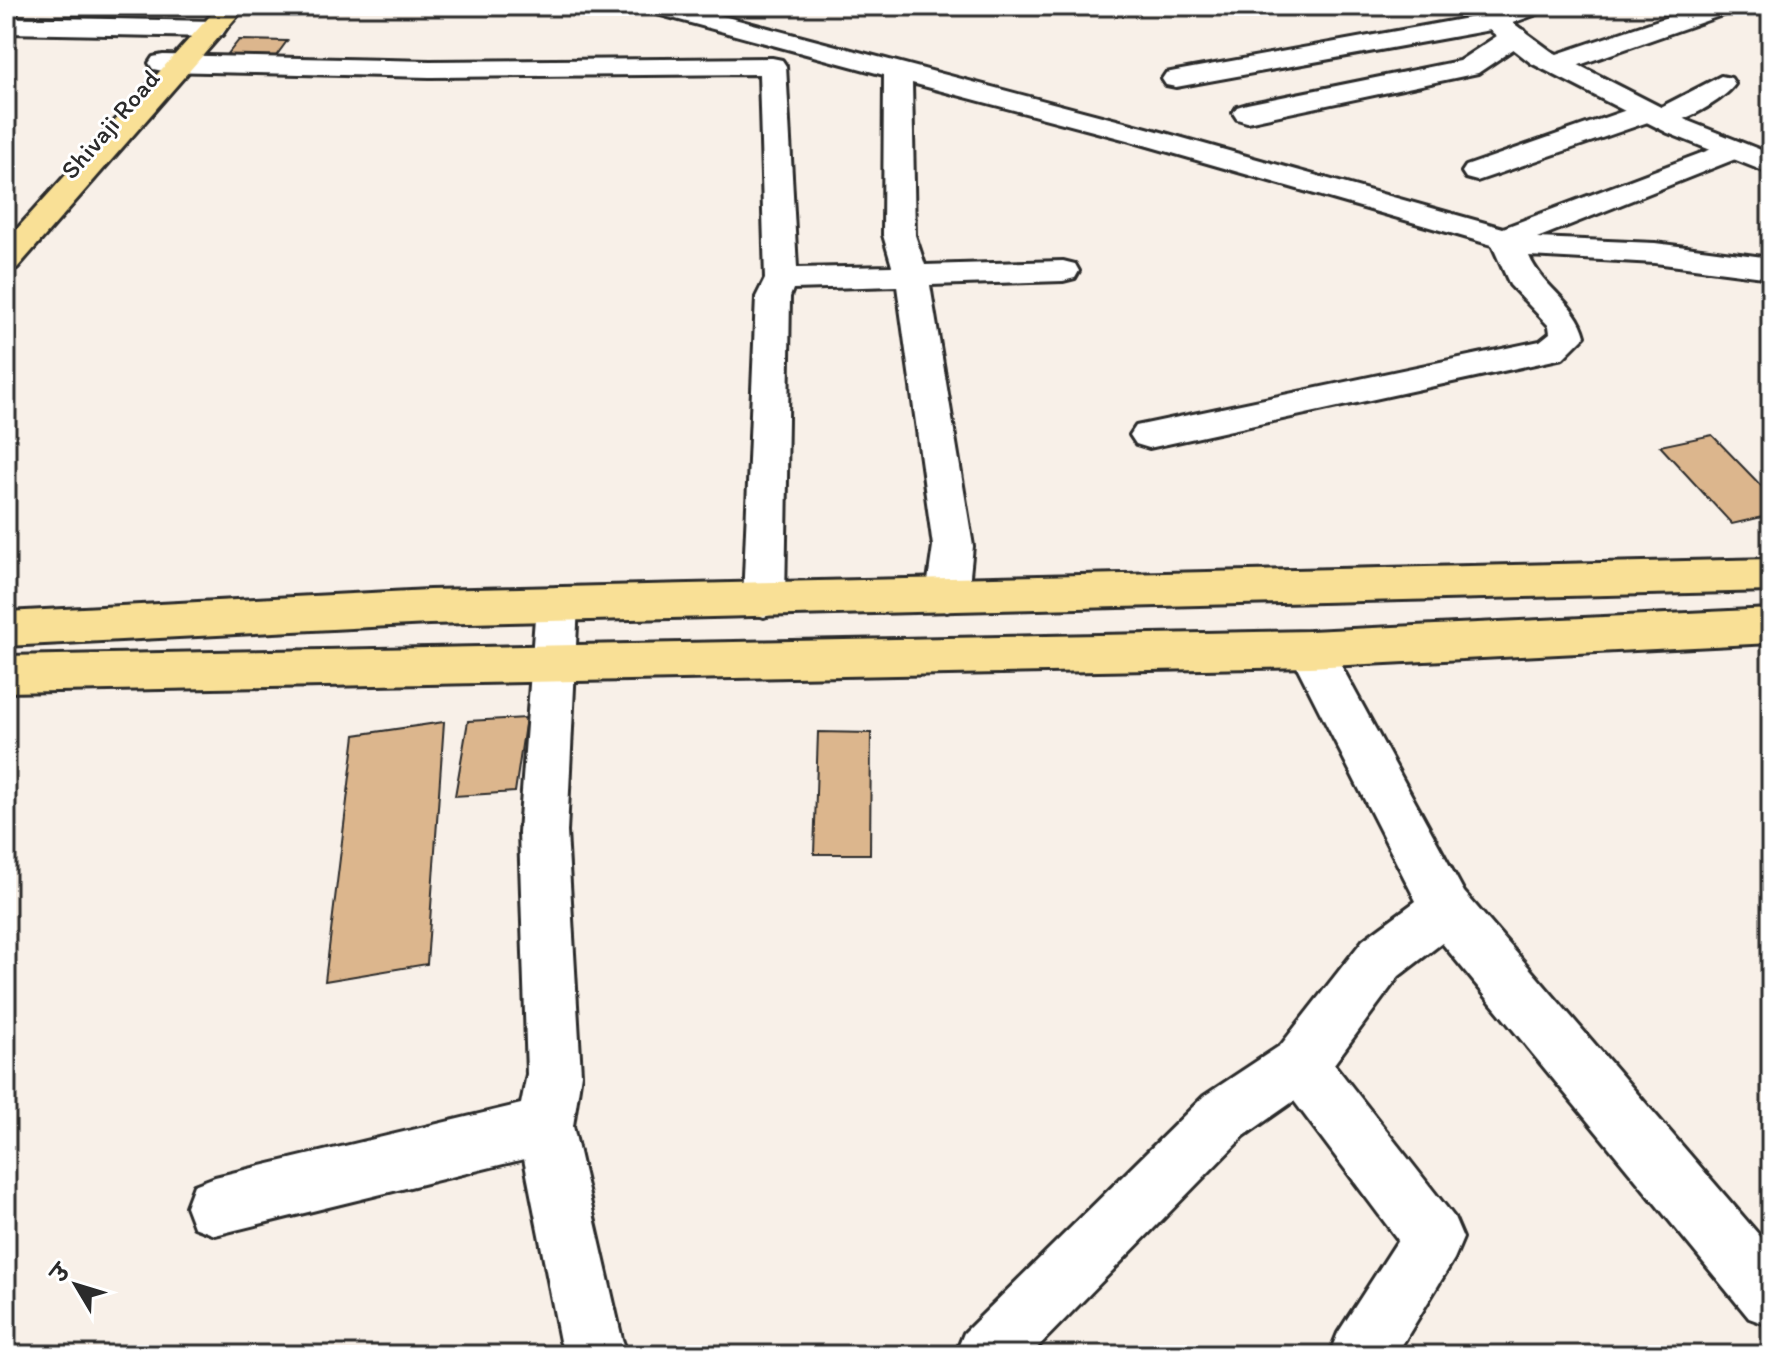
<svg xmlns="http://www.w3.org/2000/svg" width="1777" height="1361" viewBox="0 0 1777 1361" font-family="Itim,'Playpen Sans Deva',sans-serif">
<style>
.building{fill:#dcb68d;stroke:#2b2b2b;stroke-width:2}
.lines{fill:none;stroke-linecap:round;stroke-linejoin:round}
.minor-casing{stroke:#2b2b2b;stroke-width:6}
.tertiary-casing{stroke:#2b2b2b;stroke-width:6}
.primary-casing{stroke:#2b2b2b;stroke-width:6}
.minor{fill:#fff;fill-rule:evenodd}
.tertiary{fill:#fff;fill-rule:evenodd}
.primary{fill:#f9e096;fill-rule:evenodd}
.labels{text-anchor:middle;stroke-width:6;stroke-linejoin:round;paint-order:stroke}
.far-street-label{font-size:26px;fill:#2b2b2b;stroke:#fff}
</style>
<rect width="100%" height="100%" fill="#f8f0e8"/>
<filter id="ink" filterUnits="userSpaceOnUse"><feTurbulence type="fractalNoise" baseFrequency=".0125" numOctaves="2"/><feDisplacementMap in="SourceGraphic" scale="16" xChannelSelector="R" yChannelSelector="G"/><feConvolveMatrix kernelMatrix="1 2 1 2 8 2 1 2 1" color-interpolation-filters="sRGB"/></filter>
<g filter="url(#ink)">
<g class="building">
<path d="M 239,40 L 287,41 L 276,56 L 227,55 Z"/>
<path d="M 1712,435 L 1771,496 L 1771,515 L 1732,524 L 1660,446 Z"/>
<path d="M 526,718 L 515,792 L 455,796 L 468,721 Z"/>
<path d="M 444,722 L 427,964 L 325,981 L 355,735 Z"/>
<path d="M 818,732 L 871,733 L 870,854 L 814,854 Z"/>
</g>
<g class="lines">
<g class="minor-casing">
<g id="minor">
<path d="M 642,6 L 685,6 L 1147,128 L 1503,228 L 1733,141 L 1743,144 L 1748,150 L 1743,156 L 1537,238 L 1655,243 L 1771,258 L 1771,278 L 1655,263 L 1529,256 C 1542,287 1577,303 1585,336 L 1563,358 L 1149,448 L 1136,444 L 1130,435 L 1136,426 L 1540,341 L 1550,333 L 1549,326 L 1510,285 L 1492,245 L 1127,140 L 912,83 L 915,235 L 925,265 L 1063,261 L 1075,264 L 1079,271 L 1075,278 L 1063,281 L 930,285 L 973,546 L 968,595 L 962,607 L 947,612 L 932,607 L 926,595 L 933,546 L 897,286 L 793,289 L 790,297 L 785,600 L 779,612 L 764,617 L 749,612 L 743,600 L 756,297 L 765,279 L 759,74 L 430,77 L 163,71 L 153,69 L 149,63 L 153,57 L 163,55 L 430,61 L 772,58 L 782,60 L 786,66 L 797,268 L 892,266 L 883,235 L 884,75 L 646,11 Z"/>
<path d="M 1512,6 L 1549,6 L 1545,11 L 1496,29 L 1176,87 L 1166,85 L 1162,79 L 1166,73 L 1176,71 L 1490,14 Z"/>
<path d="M 1700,6 L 1738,6 L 1734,11 L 1565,70 L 1545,70 L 1541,64 L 1545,58 Z"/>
<path d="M 6,17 L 213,21 L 222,23 L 226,29 L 222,35 L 213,37 L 6,33 Z"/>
<path d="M 1515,28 L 1524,30 L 1528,36 L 1524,42 L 1478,73 L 1247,122 L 1237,119 L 1233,113 L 1237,107 L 1247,104 L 1459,61 L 1506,30 Z"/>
<path d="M 1721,76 L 1731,78 L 1735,84 C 1723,102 1667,134 1648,122 L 1477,181 L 1466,178 L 1462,172 L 1466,166 L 1638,106 L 1648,103 L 1659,108 Z"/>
<path d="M 557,587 L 572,592 L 578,604 L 567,832 L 581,1074 L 573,1126 L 622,1339 L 628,1355 L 566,1355 L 560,1341 L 524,1159 L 215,1235 L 194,1227 L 186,1206 L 194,1185 L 215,1177 L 521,1104 L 527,1074 L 519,832 L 536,604 L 542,592 Z"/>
<path d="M 1310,631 L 1325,636 L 1464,892 L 1771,1249 L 1771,1326 L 1749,1318 L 1442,943 L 1399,976 L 1334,1064 L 1454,1217 L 1463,1238 L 1454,1259 L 1396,1355 L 1329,1355 L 1338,1333 L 1398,1240 L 1294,1101 L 1244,1136 L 1030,1355 L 955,1355 L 964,1333 L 1204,1096 L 1281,1045 L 1363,940 L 1416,901 L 1288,649 L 1295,636 Z"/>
</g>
</g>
<g class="tertiary-casing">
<path id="tertiary" d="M 1459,6 L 1490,6 L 1551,51 L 1688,121 L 1771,154 L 1771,174 L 1668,133 L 1531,63 Z"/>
</g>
<g class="primary-casing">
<g id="primary">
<path d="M 219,6 L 246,6 L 17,268 L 6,271 L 6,241 Z"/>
<path d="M 1771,559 L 1771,591 L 429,624 L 6,646 L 6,612 L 429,590 Z"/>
<path d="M 1771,609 L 1771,643 L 1310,667 L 6,692 L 6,656 L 1310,631 Z"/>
</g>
</g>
<use href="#minor" class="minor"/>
<use href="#tertiary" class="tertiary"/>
<use href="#primary" class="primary"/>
</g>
</g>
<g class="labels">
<g class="far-street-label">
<text transform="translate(110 124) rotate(-49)" y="9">Shivaji Road</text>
</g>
</g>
<rect width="1777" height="1361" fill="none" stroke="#fff" stroke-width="32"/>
<rect x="16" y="16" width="1745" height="1329" fill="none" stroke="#2b2b2b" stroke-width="3" filter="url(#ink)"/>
<g transform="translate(76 1285) rotate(308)" stroke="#ffffff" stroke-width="6" paint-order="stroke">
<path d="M0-6L14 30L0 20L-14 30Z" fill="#2b2b2b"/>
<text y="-12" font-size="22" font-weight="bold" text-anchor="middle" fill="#2b2b2b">उ</text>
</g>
</svg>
